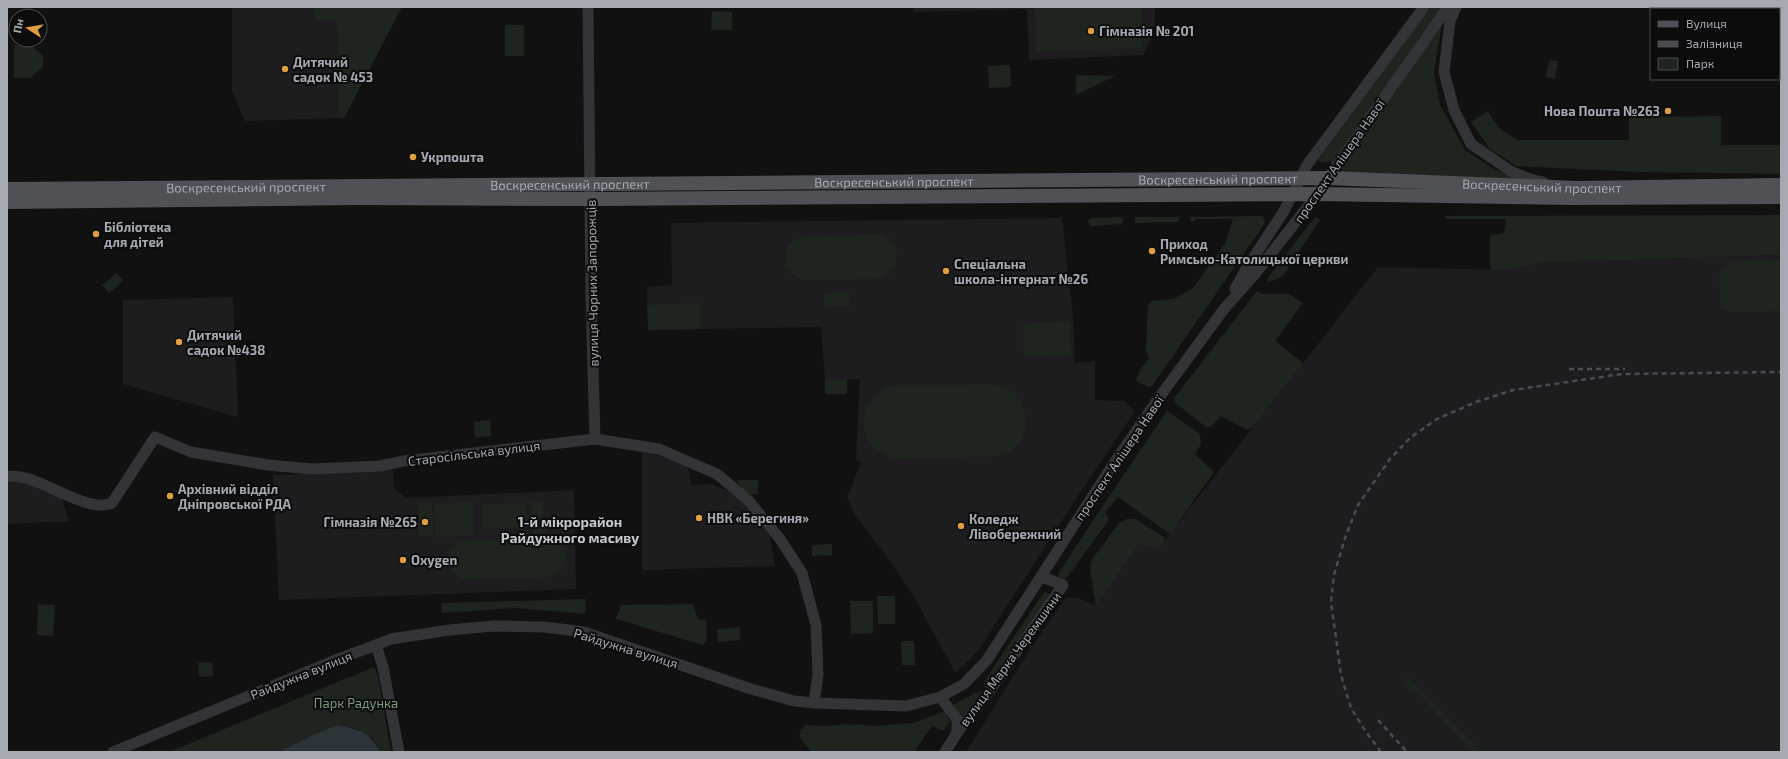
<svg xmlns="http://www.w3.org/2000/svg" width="1788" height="759" viewBox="0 0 1788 759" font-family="'Exo 2',sans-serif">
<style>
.built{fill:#1d1d1f}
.green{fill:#1e251e}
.water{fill:#2c343a}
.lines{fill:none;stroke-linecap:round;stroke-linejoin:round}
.minor{stroke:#333437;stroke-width:11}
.major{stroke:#4f5156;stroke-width:14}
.rail{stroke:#4a4c50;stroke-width:2.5;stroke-dasharray:5 4;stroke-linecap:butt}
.poi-dot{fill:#dd9f3f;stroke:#0c0c0d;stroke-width:1.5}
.labels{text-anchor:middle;stroke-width:4;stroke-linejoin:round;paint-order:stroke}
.poi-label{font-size:13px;font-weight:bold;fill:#a4a9b2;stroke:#0c0c0d;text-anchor:start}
.street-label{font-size:13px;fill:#a4a9b2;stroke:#0c0c0d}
.park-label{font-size:13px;fill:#7d9b7d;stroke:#0c0c0d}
.neighbourhood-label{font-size:14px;font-weight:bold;fill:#c4c8ce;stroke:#0c0c0d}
</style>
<rect width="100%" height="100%" fill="#111112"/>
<g class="built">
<path d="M 232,7 L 312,7 L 317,20 L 337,20 L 339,118 L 245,121 L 232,90 Z"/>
<path d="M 913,7 L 1155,7 L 1155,23 L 1153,35 L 1143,55 L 1029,60 L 1027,9 L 913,12 Z"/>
<path d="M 1727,7 L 1781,7 L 1781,73 L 1779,73 L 1779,9 L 1728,9 Z"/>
<path d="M 1062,218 L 1073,316 L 1075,363 L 1095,361 L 1095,400 L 1125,401 L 1135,411 L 1072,505 L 978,651 L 963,666 L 955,672 L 913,595 L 884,552 L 855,516 L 847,497 L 861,463 L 856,460 L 860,379 L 825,380 L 821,327 L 648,330 L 647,287 L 672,285 L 671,223 Z"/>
<path d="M 1781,255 L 1781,752 L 966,752 L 1031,648 L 1066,597 L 1080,599 L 1096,606 L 1139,544 L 1158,549 L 1378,267 L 1508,270 L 1540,263 Z"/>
<path d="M 233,297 L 238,417 L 123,384 L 123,300 Z"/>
<path d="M 642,450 L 688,466 L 691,485 L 713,484 L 742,499 L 770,537 L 775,566 L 642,570 Z"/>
<path d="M 393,470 L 394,488 L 406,498 L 574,490 L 576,589 L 279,600 L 273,475 Z"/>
<path d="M 7,480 L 17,480 L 36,486 L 62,498 L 69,521 L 7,524 Z"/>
</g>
<g class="green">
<path d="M 312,7 L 402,7 L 344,118 L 339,118 L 337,20 L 316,20 Z"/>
<path d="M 1035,7 L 1141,7 L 1142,48 L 1036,51 Z"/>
<path d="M 1430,7 L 1443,7 L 1332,162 L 1320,162 L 1318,160 Z"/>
<path d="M 712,11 L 732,12 L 732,30 L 711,30 Z"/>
<path d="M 1442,24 L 1434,72 L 1440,105 L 1465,150 L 1494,169 L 1518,180 L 1338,172 Z"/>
<rect x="505" y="25" width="19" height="31"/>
<path d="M 14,45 L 30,45 L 43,56 L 43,67 L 30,78 L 14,78 Z"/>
<path d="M 1549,60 L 1558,61 L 1555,79 L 1546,77 Z"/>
<path d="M 1010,65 L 1011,87 L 989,88 L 988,66 Z"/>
<path d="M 1076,75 L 1115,76 L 1076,95 Z"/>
<path d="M 1488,111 L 1499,128 L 1518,140 L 1629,140 L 1629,117 L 1721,116 L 1721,145 L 1781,145 L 1781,174 L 1640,172 L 1516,166 L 1490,149 L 1471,122 Z"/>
<path d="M 1781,215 L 1781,255 L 1540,263 L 1508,270 L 1492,270 L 1490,266 L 1490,235 L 1504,233 L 1506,219 L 1446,219 L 1445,216 Z"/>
<path d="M 1263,216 L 1265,223 L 1152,386 L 1148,387 L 1136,380 L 1139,372 L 1149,358 L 1146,351 L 1148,304 L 1152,301 L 1173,299 L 1192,289 L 1225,244 L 1233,219 L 1196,219 L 1195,221 L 1191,222 L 1190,217 Z"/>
<path d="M 1123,217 L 1122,224 L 1090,226 L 1088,220 L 1092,218 Z"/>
<path d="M 1135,217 L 1179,217 L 1179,222 L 1135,223 Z"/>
<path d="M 1315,217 L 1320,220 L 1283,276 L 1268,282 L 1267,279 Z"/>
<path d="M 878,234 C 903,240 902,272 878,279 L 801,280 C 781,269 779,246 801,237 Z"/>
<path d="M 1756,260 L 1781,261 L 1781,311 L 1732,312 L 1721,309 L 1719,274 L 1729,263 Z"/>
<path d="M 117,273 L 123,281 L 109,293 L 102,285 Z"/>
<path d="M 849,291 L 850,305 L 825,308 L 824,294 Z"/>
<path d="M 1256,292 L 1264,294 L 1289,294 L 1303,303 L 1275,341 L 1303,363 L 1253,427 L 1247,430 L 1221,416 L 1211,427 L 1206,427 L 1174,402 L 1175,397 Z"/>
<path d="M 700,303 L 700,329 L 648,330 L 647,305 Z"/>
<path d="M 1070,321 L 1071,355 L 1024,357 L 1023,323 Z"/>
<path d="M 847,379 L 847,394 L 825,394 L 825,380 Z"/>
<path d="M 893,385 C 915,385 937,385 960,385 C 975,385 994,382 1008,389 C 1021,396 1028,414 1025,429 C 1022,444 1011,453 996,456 L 900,459 C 855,452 851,401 893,385 Z"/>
<path d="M 1167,411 L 1200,434 L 1201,444 L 1195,454 L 1214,472 L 1170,534 L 1118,497 L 1105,512 L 1109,520 L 1065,580 L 1060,580 L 1058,574 L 1102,507 Z"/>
<path d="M 490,420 L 491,436 L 475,437 L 474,422 Z"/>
<path d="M 736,480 L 758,480 L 758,494 L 747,495 Z"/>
<path d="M 432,502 L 433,535 L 419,536 L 418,503 Z"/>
<path d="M 474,502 L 475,535 L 436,537 L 435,504 Z"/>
<path d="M 532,502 L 543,502 L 545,533 L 533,534 Z"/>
<path d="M 526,503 L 527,527 L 482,529 L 481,505 Z"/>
<path d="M 1127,519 L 1135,519 L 1164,537 L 1165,541 L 1158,549 L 1139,544 L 1096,606 L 1090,569 L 1091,561 L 1118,524 Z"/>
<path d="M 547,538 C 573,540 573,571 549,577 L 462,579 C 445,571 443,547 463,541 Z"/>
<path d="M 832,544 L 832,555 L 812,556 L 812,545 Z"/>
<path d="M 1044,592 L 1050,594 L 1049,598 L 985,686 L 983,683 Z"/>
<path d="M 877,596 L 895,596 L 895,624 L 878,624 Z"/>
<path d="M 586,599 L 585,614 L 515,608 L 442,613 L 441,603 Z"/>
<path d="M 850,601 L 873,601 L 873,633 L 851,634 Z"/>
<path d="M 38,604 L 55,605 L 53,636 L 37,635 Z"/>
<path d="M 693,604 L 698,619 L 706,620 L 707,638 L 703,645 L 616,619 L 621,605 Z"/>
<path d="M 740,627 L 740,640 L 718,642 L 717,629 Z"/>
<path d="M 901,641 L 914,641 L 915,665 L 902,665 Z"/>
<path d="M 212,662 L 213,676 L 199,677 L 198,663 Z"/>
<path d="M 374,667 L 378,676 L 391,752 L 380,752 L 373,739 L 357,729 L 338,725 L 315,734 L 279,752 L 169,752 Z"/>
<path d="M 1408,677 L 1481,752 L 1473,752 L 1413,688 L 1411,690 L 1403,683 Z"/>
<path d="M 979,691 L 982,691 L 962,717 L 953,705 Z"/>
<path d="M 945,711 L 950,722 L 943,731 L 932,726 L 914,752 L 811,752 L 799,736 L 801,732 L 800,729 L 803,729 L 805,725 L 829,726 L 846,724 L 876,726 L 913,723 Z"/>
</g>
<path class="water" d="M 338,725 C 360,730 369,731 380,752 L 279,752 L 315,734 Z"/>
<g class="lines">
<g class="minor">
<path d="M 588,7 L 591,297 L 595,439"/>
<path d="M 1456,7 L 1450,21 L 1444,72 L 1454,110 L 1471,144 L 1512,172 L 1530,179 L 1543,182"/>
<path d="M 1235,289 L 1246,269 L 1284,211 L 1307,165 L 1424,7"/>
<path d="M 7,476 C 16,476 24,477 32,480 C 52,486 92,513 112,503 L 155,437 L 191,452 L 268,465 L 312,469 L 380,466 L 404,461 L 595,439 L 659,449 L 717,474 L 748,500 L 780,539 L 802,573 L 816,625 L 818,675 L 814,703"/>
<path d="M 376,645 L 383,667 L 399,752"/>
<path d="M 940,697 L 957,719 L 957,733 L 945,752"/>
<path d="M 957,733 L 991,689 L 1063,585 L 1042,577"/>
<path d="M 113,752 L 333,661 L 376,645 L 391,639 L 449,630 L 494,626 L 544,627 L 584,632 L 751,689 L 794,701 L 814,703 L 906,706 L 940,697 L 964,684 L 987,660 L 1116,460 L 1158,399 L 1224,309 L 1255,274 L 1309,205 L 1448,7"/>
</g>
<g class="major">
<path id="s1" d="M 7,189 L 1328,178 L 1577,188 L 1781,185"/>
<path d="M 7,202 L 357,198 L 594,199 L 1318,194 L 1572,198 L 1781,197"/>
</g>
<g class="rail">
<path d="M 1569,369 L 1625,369"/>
<path d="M 1378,720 L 1407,752"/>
<path d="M 1381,752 L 1366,732 L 1351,708 L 1341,675 L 1331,602 L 1334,575 L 1345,538 L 1358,505 L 1390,459 L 1410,438 L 1437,419 L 1476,402 L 1513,390 L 1622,374 L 1781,372"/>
</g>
</g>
<g class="poi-dot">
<circle cx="1091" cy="31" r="4"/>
<circle cx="285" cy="69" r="4"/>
<circle cx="1668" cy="111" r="4"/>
<circle cx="413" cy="157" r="4"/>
<circle cx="96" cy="234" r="4"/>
<circle cx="1152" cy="251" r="4"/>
<circle cx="946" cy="271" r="4"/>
<circle cx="179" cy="342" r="4"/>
<circle cx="170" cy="496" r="4"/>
<circle cx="699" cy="518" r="4"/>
<circle cx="425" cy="522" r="4"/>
<circle cx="961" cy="526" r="4"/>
<circle cx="403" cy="560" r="4"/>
</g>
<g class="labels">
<g class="poi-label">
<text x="1099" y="36">Гімназія № 201</text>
<text x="293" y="67">Дитячий<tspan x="293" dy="15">садок № 453</tspan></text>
<text x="1660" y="116" text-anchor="end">Нова Пошта №263</text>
<text x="421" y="162">Укрпошта</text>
<text x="104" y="232">Бібліотека<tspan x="104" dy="15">для дітей</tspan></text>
<text x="1160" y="249">Приход<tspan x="1160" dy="15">Римсько-Католицької церкви</tspan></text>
<text x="954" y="269">Спеціальна<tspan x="954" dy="15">школа-інтернат №26</tspan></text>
<text x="187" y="340">Дитячий<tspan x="187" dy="15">садок №438</tspan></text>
<text x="178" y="494">Архівний відділ<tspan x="178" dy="15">Дніпровської РДА</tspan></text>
<text x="707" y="523">НВК «Берегиня»</text>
<text x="969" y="524">Коледж<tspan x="969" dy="15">Лівобережний</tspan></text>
<text x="417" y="527" text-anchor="end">Гімназія №265</text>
<text x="411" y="565">Oxygen</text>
</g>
<g class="street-label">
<text transform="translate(1339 161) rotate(-55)" y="5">проспект Алішера Навої</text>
<text dy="5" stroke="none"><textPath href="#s1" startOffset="1211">Воскресенський проспект</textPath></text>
<text dy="5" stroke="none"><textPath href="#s1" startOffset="887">Воскресенський проспект</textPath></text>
<text dy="5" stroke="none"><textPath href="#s1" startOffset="563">Воскресенський проспект</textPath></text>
<text dy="5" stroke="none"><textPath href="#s1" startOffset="1535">Воскресенський проспект</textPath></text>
<text dy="5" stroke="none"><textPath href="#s1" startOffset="239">Воскресенський проспект</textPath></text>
<text transform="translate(592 283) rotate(-91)" y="5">вулиця Чорних Запорожців</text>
<text transform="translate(474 453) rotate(-7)" y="5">Старосільська вулиця</text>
<text transform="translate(1119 458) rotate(-56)" y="5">проспект Алішера Навої</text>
<text transform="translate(626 648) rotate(17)" y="5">Райдужна вулиця</text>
<text transform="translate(1010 659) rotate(-54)" y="5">вулиця Марка Черемшини</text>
<text transform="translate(301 675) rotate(-22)" y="5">Райдужна вулиця</text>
</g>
<g class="park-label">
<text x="356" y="708">Парк Радунка</text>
</g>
<g class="neighbourhood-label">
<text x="570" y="527">1-й мікрорайон<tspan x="570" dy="16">Райдужного масиву</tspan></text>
</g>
</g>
<rect width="1788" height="759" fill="none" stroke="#a4a9b2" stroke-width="16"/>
<rect x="1650" y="8" width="130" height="72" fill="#0c0c0d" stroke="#494b4f"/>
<rect x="1658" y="21" width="20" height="6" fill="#4f5156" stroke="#494b4f"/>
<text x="1686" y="28" font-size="12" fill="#a4a9b2">Вулиця</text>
<rect x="1658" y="41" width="20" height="6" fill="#4a4c50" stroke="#494b4f"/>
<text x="1686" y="48" font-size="12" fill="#a4a9b2">Залізниця</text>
<rect x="1658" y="58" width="20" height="12" fill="#1e251e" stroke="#494b4f"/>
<text x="1686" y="68" font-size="12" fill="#a4a9b2">Парк</text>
<g transform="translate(28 28) rotate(282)"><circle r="19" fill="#0c0c0d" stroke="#494b4f"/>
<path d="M0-3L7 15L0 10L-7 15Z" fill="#dd9f3f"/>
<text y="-6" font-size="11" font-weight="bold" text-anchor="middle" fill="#a4a9b2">Пн</text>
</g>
</svg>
